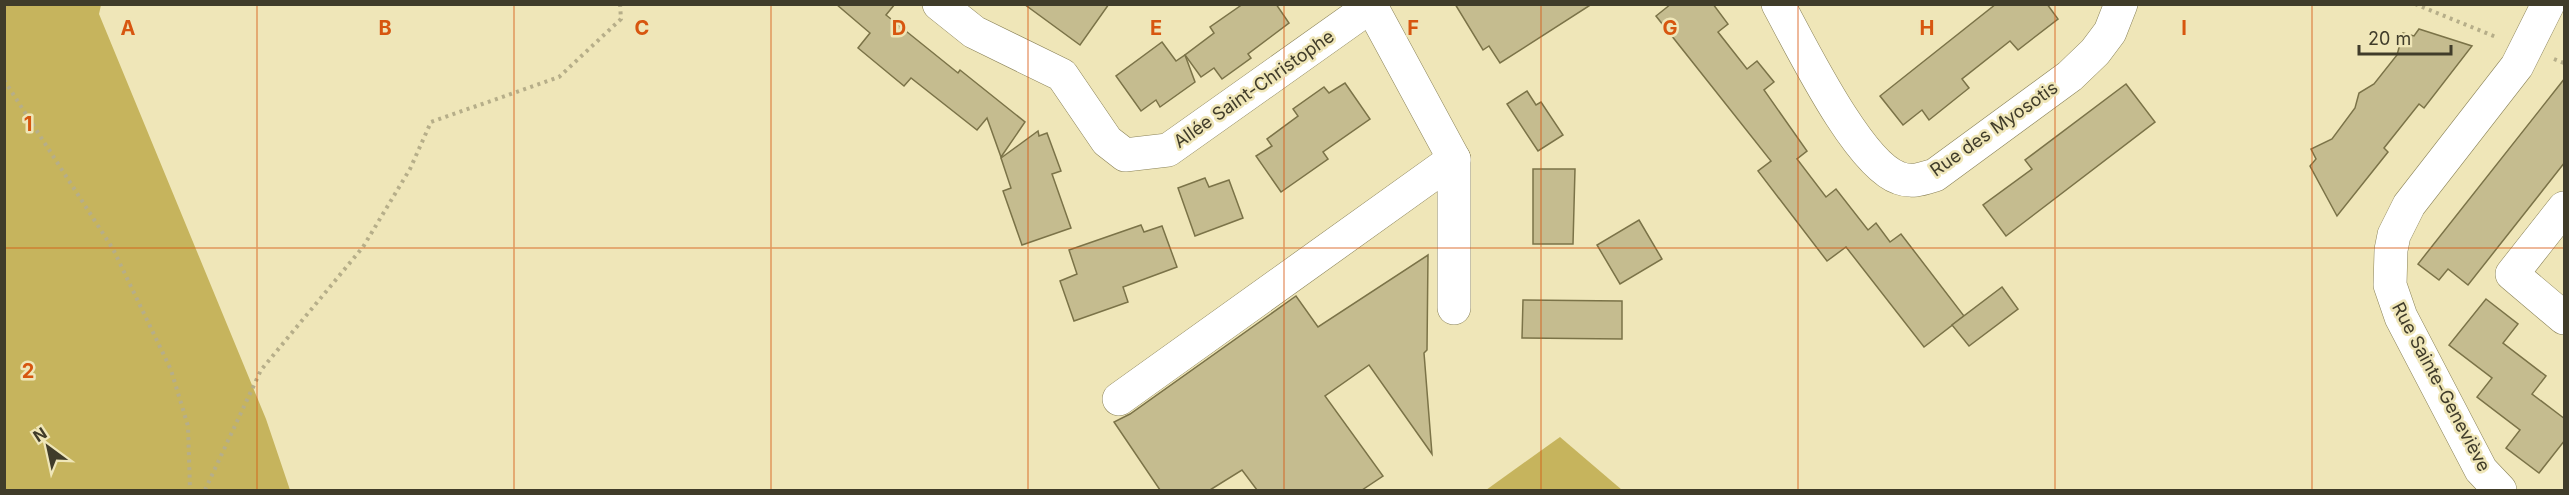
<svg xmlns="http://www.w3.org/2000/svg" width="2569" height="495" viewBox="0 0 2569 495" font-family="Inter,sans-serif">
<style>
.green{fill:#c6b45d}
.building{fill:#c5bc8f;stroke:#7b7348;stroke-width:1.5}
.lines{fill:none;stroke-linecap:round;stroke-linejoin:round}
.minor-casing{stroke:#8a8257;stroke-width:34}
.path{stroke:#b6ae89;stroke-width:4;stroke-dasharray:3 4.5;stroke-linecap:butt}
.minor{stroke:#fff;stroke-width:33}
.grid{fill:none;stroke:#d7560f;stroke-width:1.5;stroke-opacity:0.55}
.labels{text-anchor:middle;stroke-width:5;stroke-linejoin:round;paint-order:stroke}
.street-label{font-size:18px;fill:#403c2a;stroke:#efe6b8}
.grid-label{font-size:20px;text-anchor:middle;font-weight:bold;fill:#d7560f;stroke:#efe6b8;stroke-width:5;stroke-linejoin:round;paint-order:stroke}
</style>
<rect width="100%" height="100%" fill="#efe6b8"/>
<g class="green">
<path d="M 4,5 L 101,5 L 99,14 L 266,419 L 290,490 L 5,490 Z"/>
<path d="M 1560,437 L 1622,490 L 1486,490 Z"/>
</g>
<g class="building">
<path d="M 836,4 L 895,4 L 886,15 L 958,73 L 960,70 L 1025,122 L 1001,157 L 987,118 L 977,130 L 911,78 L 904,86 L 858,48 L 870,33 Z"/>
<path d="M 1024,4 L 1109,4 L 1080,45 Z"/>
<path d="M 1243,4 L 1276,4 L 1289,23 L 1248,54 L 1251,58 L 1222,79 L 1214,68 L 1201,77 L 1185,55 L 1214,33 L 1210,27 Z"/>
<path d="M 1455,4 L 1592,4 L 1500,63 L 1489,46 L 1483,50 Z"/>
<path d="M 1671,4 L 1713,4 L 1728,24 L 1718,32 L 1747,69 L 1757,61 L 1774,82 L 1764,90 L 1807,151 L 1797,159 L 1826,197 L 1836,189 L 1868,230 L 1876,223 L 1890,242 L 1901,234 L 1964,316 L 1924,347 L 1846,247 L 1827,261 L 1758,171 L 1771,161 L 1656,16 Z"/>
<path d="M 1996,4 L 2047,4 L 2058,19 L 2018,50 L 2010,41 L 1962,79 L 1969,88 L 1929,120 L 1922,110 L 1903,125 L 1880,96 Z"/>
<path d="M 2419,29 L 2472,46 L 2424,108 L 2419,104 L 2384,148 L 2388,152 L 2337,216 L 2310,166 L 2316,159 L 2311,149 L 2332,139 L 2355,108 L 2359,93 L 2374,84 L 2397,55 L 2403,33 L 2414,36 Z"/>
<path d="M 1162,42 L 1176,61 L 1185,55 L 1195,82 L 1160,107 L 1156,100 L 1141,111 L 1116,76 Z"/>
<path d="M 2565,78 L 2565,162 L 2468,285 L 2448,269 L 2439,280 L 2418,264 Z"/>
<path d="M 1345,83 L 1370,119 L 1323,152 L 1328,159 L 1281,192 L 1256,156 L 1272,146 L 1267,139 L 1298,116 L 1293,109 L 1324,87 L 1329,93 Z"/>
<path d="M 2126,84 L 2155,122 L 2006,236 L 1983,205 L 2032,169 L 2025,160 Z"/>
<path d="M 1527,91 L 1536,105 L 1541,102 L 1563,135 L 1538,151 L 1507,104 Z"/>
<path d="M 1038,131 L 1039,136 L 1047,133 L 1061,171 L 1052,174 L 1071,228 L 1022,245 L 1003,191 L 1011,188 L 1001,158 Z"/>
<path d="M 1533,169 L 1575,169 L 1573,244 L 1533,244 Z"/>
<path d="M 1205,178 L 1209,187 L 1229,180 L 1243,218 L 1195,236 L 1178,188 Z"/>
<path d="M 1639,220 L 1662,259 L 1620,284 L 1597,245 Z"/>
<path d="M 1141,225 L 1144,232 L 1162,226 L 1177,267 L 1123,287 L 1128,302 L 1074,321 L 1060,281 L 1077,274 L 1069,250 Z"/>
<path d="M 1428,255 L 1427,350 L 1424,353 L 1432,454 L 1369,365 L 1325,396 L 1383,476 L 1362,490 L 1257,490 L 1242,470 L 1210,490 L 1160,490 L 1114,422 L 1130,414 L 1296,296 L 1318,327 Z"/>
<path d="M 2002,287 L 2018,309 L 1969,346 L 1952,325 Z"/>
<path d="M 2486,299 L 2518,324 L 2503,343 L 2546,376 L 2532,394 L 2565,419 L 2565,440 L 2539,473 L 2506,448 L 2520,430 L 2477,397 L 2492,378 L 2449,345 Z"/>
<path d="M 1523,300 L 1622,301 L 1622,339 L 1522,338 Z"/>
</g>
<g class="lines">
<g class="minor-casing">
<g id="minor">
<path d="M 939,4 L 974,32 L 1062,75 L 1107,141 L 1125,155 L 1168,150 L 1371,6"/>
<path d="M 1370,4 L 1454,159 L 1454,308"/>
<path d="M 1778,4 C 1800,44 1858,164 1899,178 C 1912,183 1922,179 1935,175 L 2070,76 L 2095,52 L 2110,32 L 2121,4"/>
<path d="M 2564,208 L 2512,274 L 2564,318"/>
<path d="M 1119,399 L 1454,159"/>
<path d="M 2500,490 L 2481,470 L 2401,317 L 2390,285 L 2391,250 L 2394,235 L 2409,205 L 2517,66 L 2548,4"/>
</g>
</g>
<g class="path">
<path d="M 2415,4 L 2496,37"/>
<path d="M 2554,59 L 2564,63"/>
<path d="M 4,80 L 113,249 L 171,370 L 188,426 L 190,490"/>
<path d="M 205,490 L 261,370 L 363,247 L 410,169 L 431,122 L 559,77 L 621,19 L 620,4"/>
</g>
<use href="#minor" class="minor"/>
</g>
<path class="grid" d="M 257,4 L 257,490M 514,4 L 514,490M 771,4 L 771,490M 1028,4 L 1028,490M 1284,4 L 1284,490M 1541,4 L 1541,490M 1798,4 L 1798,490M 2055,4 L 2055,490M 2312,4 L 2312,490M 4,248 L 2564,248"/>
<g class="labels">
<g class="street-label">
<text transform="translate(1254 89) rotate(-35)" y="6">Allée Saint-Christophe</text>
<text transform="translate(1994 129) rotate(-35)" y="6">Rue des Myosotis</text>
<text transform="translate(2441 387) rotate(62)" y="6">Rue Sainte-Geneviève</text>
</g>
</g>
<g class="grid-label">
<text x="128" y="35">A</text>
<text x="385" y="35">B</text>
<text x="642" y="35">C</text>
<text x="899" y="35">D</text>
<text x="1156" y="35">E</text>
<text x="1413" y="35">F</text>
<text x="1670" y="35">G</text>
<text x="1927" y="35">H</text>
<text x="2184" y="35">I</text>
<text x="28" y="131">1</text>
<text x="28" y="378">2</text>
</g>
<rect width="2569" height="495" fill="none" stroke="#403c2a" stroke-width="12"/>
<g transform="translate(48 447) rotate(327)" stroke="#efe6b8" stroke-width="4.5" paint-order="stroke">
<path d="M0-4.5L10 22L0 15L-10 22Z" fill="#403c2a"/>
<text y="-9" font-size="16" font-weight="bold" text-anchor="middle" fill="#403c2a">N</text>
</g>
<path d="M2359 45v9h92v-9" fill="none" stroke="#403c2a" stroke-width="3"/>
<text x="2368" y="45" font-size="18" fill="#403c2a" stroke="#efe6b8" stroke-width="4.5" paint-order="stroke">20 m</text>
</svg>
